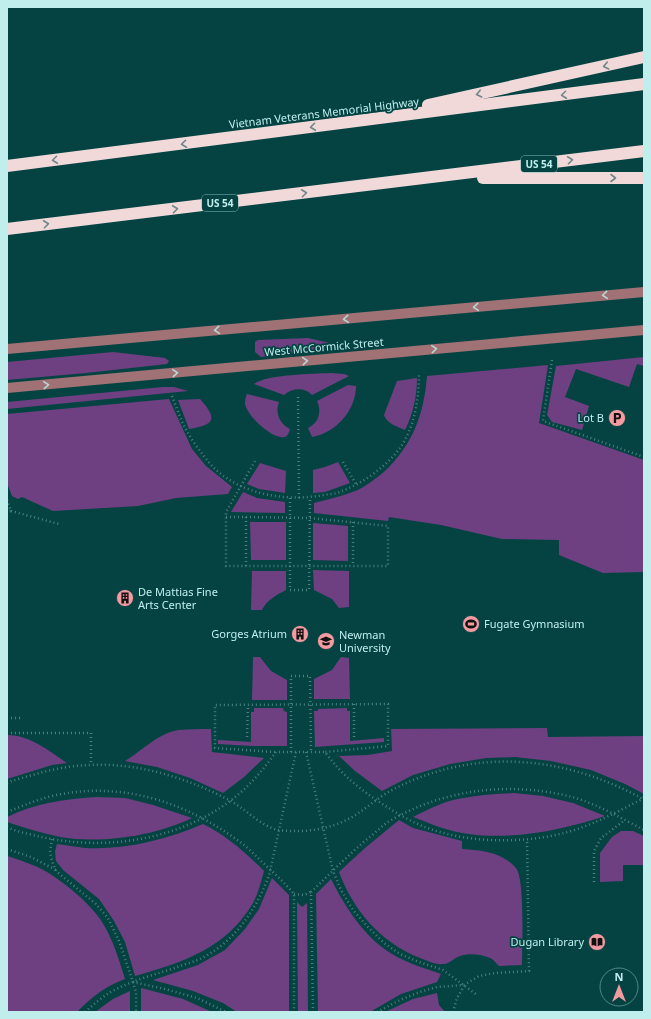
<svg xmlns="http://www.w3.org/2000/svg" width="651" height="1019" viewBox="0 0 651 1019" font-family="'Noto Sans',sans-serif">
<style>
.grass{fill:#6e4082}
.lines{fill:none;stroke-linecap:round;stroke-linejoin:round}
.path{stroke:#498181;stroke-width:2.5;stroke-dasharray:1 3;stroke-linecap:butt}
.minor{stroke:#a07275;stroke-width:10}
.highway{stroke:#f1d9da;stroke-width:12}
.oneway{stroke:#6f8687}
.oneway2{stroke:#b9d5d5}
.labels{text-anchor:middle;stroke-width:3.5;stroke-linejoin:round;paint-order:stroke}
.shield{fill:#054343;stroke:#87bbba;stroke-width:1}
.shield-label{font-size:10px;font-weight:bold;fill:#bfeeed}
.street-label{font-size:11px;fill:#bfeeed;stroke:#054343}
.poi-label{font-size:11px;fill:#bfeeed;stroke:#054343;text-anchor:end}
</style>
<rect width="100%" height="100%" fill="#054343"/>
<g class="grass">
<path d="M 308,338 L 334,344 L 337,346 L 335,348 L 332,349 L 261,357 L 255,352 L 255,342 L 258,340 Z"/>
<path d="M 113,352 L 165,358 L 169,361 L 167,364 L 86,373 L 7,380 L 7,362 Z"/>
<path d="M 644,357 L 644,366 L 637,364 L 629,387 L 576,369 L 565,397 L 589,406 L 582,430 L 552,422 L 547,415 L 556,366 Z"/>
<path d="M 548,365 L 539,423 L 644,460 L 644,572 L 603,573 L 559,555 L 559,540 L 502,539 L 441,525 L 389,517 L 388,521 L 314,513 L 314,503 C 329,499 343,496 358,490 C 367,485 377,478 385,471 C 413,444 424,414 427,376 Z"/>
<path d="M 331,373 L 344,374 L 349,376 L 312,395 C 304,387 292,388 284,395 L 254,384 C 268,374 312,374 331,373 Z"/>
<path d="M 417,378 C 417,396 413,414 405,430 C 398,427 386,423 384,415 L 397,381 Z"/>
<path d="M 348,385 L 356,386 C 356,410 336,433 312,437 L 308,428 C 319,423 322,411 317,401 Z"/>
<path d="M 163,387 L 174,387 L 188,391 L 7,409 L 7,402 Z"/>
<path d="M 247,394 L 279,402 C 275,412 279,424 290,429 C 289,432 288,436 285,437 C 272,440 246,415 245,403 C 245,400 246,396 247,394 Z"/>
<path d="M 169,399 L 192,449 L 206,466 L 232,487 L 228,494 L 176,498 L 138,506 L 53,511 L 22,497 L 18,499 L 12,496 L 7,483 L 7,414 Z"/>
<path d="M 200,399 C 217,418 216,425 189,429 L 178,400 Z"/>
<path d="M 338,462 L 350,483 L 325,492 L 313,493 L 313,470 L 325,467 Z"/>
<path d="M 260,463 L 286,471 L 285,493 L 259,489 L 247,484 Z"/>
<path d="M 243,492 L 257,498 L 285,502 L 285,513 L 231,512 Z"/>
<path d="M 250,522 L 286,522 L 286,560 L 251,560 Z"/>
<path d="M 313,523 L 348,526 L 348,561 L 313,560 Z"/>
<path d="M 313,570 L 349,571 L 349,607 L 339,608 L 332,599 L 314,590 Z"/>
<path d="M 252,571 L 286,571 L 286,590 C 276,595 267,600 262,610 L 251,610 Z"/>
<path d="M 253,657 L 260,657 L 271,671 L 287,680 L 287,700 L 252,700 Z"/>
<path d="M 341,657 L 349,658 L 350,699 L 314,699 L 314,679 L 332,670 Z"/>
<path d="M 254,708 L 283,708 L 284,711 L 287,712 L 287,746 L 252,746 L 218,744 L 218,740 L 251,742 L 251,712 L 254,712 Z"/>
<path d="M 347,708 L 347,711 L 350,711 L 350,741 L 384,738 L 384,742 L 315,747 L 314,711 L 318,711 L 318,709 Z"/>
<path d="M 547,728 L 548,737 L 644,736 L 644,794 L 625,784 L 591,770 L 551,761 L 515,757 L 486,758 L 450,764 L 413,775 L 382,791 L 355,771 L 339,756 L 368,755 L 392,751 L 391,729 Z"/>
<path d="M 211,729 L 212,752 L 264,758 L 244,777 L 223,793 L 190,778 L 157,767 L 125,761 C 142,751 158,733 179,730 C 189,729 200,729 211,729 Z"/>
<path d="M 7,735 C 30,735 49,751 67,763 L 52,765 L 7,779 Z"/>
<path d="M 514,793 L 543,796 L 573,803 L 605,816 C 559,831 510,841 462,833 C 445,830 429,823 413,817 C 427,810 442,802 458,799 C 477,795 495,794 514,793 Z"/>
<path d="M 97,797 L 125,798 L 153,805 L 192,818 C 155,836 101,844 60,837 C 42,833 24,828 7,822 L 7,817 C 35,803 66,799 97,797 Z"/>
<path d="M 399,820 L 413,828 L 462,841 L 462,849 C 481,850 502,852 516,868 C 525,879 522,947 522,965 L 499,966 C 496,963 493,959 490,958 C 482,954 468,953 460,956 C 454,958 449,964 444,964 C 435,965 428,961 420,958 C 381,943 353,910 339,872 L 365,848 Z"/>
<path d="M 203,824 C 226,835 246,853 264,871 C 261,882 258,894 253,903 C 226,949 183,962 135,976 L 125,942 L 114,921 L 99,899 L 63,870 L 56,861 L 55,852 L 57,844 C 66,845 76,847 85,848 C 125,850 166,840 203,824 Z"/>
<path d="M 621,831 L 633,831 L 644,836 L 644,865 L 623,865 L 623,881 L 600,882 L 600,853 L 612,837 Z"/>
<path d="M 7,856 C 20,860 35,865 47,872 C 65,883 91,904 102,922 C 113,939 119,960 125,979 C 104,987 93,996 77,1012 L 7,1012 Z"/>
<path d="M 272,878 L 289,895 L 289,1012 L 237,1012 L 223,1003 L 193,991 L 153,980 L 198,965 L 225,950 L 245,929 L 259,909 Z"/>
<path d="M 331,879 C 345,907 365,938 392,954 C 407,963 424,968 441,974 L 437,982 L 401,994 L 370,1012 L 318,1012 L 316,894 Z"/>
<path d="M 297,902 L 302,907 L 307,903 L 308,1012 L 298,1012 Z"/>
<path d="M 141,988 L 183,999 L 212,1012 L 141,1012 Z"/>
<path d="M 130,991 L 130,1012 L 95,1012 L 113,999 Z"/>
<path d="M 437,993 L 439,1005 L 445,1012 L 385,1012 L 413,999 Z"/>
</g>
<g class="lines">
<g class="path">
<path d="M 552,360 L 543,421 L 644,457"/>
<path d="M 172,396 C 175,404 178,412 181,419 C 186,433 203,456 213,467 C 241,495 287,502 324,495 C 330,494 337,494 342,491 C 363,483 386,467 400,448 C 415,426 419,399 419,373"/>
<path d="M 298,397 L 299,498"/>
<path d="M 343,462 L 356,484"/>
<path d="M 290,498 L 290,590 L 309,590 L 310,498"/>
<path d="M 7,500 L 11,511 L 7,512"/>
<path d="M 11,511 L 59,524"/>
<path d="M 226,517 L 246,517 L 246,566"/>
<path d="M 246,517 L 310,518 L 388,526 L 388,566 L 226,566 L 226,512 L 255,461"/>
<path d="M 353,522 L 353,566"/>
<path d="M 354,704 L 354,737"/>
<path d="M 7,718 L 23,718"/>
<path d="M 7,733 L 91,733 L 91,764"/>
<path d="M 247,737 L 248,705"/>
<path d="M 275,752 L 215,748 L 215,705 L 388,704 L 388,746 L 325,752"/>
<path d="M 291,752 L 291,676 L 310,676 L 311,752"/>
<path d="M 306,752 L 333,871 L 341,890 L 353,910 L 368,927 L 384,943 L 400,954 L 419,962 L 443,970 L 477,995"/>
<path d="M 7,783 C 16,779 26,777 36,774 C 104,754 167,768 229,800 C 246,809 259,825 278,830 C 285,831 292,831 298,831 C 317,831 337,826 354,816 C 368,807 381,795 396,788 C 477,747 565,756 643,799"/>
<path d="M 7,812 C 25,805 43,797 62,794 C 129,782 191,805 244,845 C 250,850 256,856 262,862 C 273,872 284,882 294,894 L 294,1012"/>
<path d="M 7,827 C 15,831 24,833 33,835 C 99,852 175,842 230,801 C 248,788 263,770 276,752 L 325,752 C 341,774 358,788 381,803 C 393,811 406,819 420,825 C 462,843 517,844 560,834 C 590,827 617,812 644,798"/>
<path d="M 52,839 L 50,852 L 52,861 L 56,871 L 96,904 L 108,918 L 119,941 L 133,982 L 165,989 L 197,998 L 226,1012"/>
<path d="M 7,849 L 31,857 L 56,870"/>
<path d="M 594,882 L 594,851 L 601,838 L 625,820"/>
<path d="M 294,894 L 304,895 L 311,892"/>
<path d="M 133,982 L 136,992 L 136,1012"/>
<path d="M 85,1012 C 93,1005 101,998 109,993 C 130,981 153,975 175,968 C 184,964 195,962 204,957 C 236,940 256,909 269,876 L 296,752"/>
<path d="M 313,1012 L 311,892 C 331,873 350,853 371,836 C 377,831 382,826 388,822 C 443,789 510,781 572,797 C 595,803 623,819 644,830"/>
<path d="M 377,1012 L 400,1000 L 420,992 L 437,987 L 464,985 L 479,976 L 495,973 L 529,971 L 527,839"/>
<path d="M 453,1012 L 457,998 L 464,986"/>
</g>
<g class="minor">
<path d="M 7,349 L 644,292"/>
<path d="M 7,388 L 644,330"/>
</g>
<g class="highway">
<path d="M 428,105 L 644,57"/>
<path d="M 7,166 L 644,84"/>
<path d="M 483,178 L 644,178"/>
<path d="M 7,229 L 644,151"/>
</g>
</g>
<defs><path id="oneway-chevron" d="M-2-3.5L2.5 0L-2 3.5" fill="none" stroke-width="1.6" stroke-linecap="round" stroke-linejoin="round"/></defs>
<g class="oneway">
<use href="#oneway-chevron" transform="translate(606 66) rotate(167)"/>
<use href="#oneway-chevron" transform="translate(479 94) rotate(167)"/>
<use href="#oneway-chevron" transform="translate(564 95) rotate(173)"/>
<use href="#oneway-chevron" transform="translate(313 127) rotate(173)"/>
<use href="#oneway-chevron" transform="translate(184 144) rotate(173)"/>
<use href="#oneway-chevron" transform="translate(55 160) rotate(173)"/>
<use href="#oneway-chevron" transform="translate(570 160) rotate(-7)"/>
<use href="#oneway-chevron" transform="translate(613 178)"/>
<use href="#oneway-chevron" transform="translate(304 193) rotate(-7)"/>
<use href="#oneway-chevron" transform="translate(175 209) rotate(-7)"/>
<use href="#oneway-chevron" transform="translate(46 224) rotate(-7)"/>
</g>
<g class="oneway2">
<use href="#oneway-chevron" transform="translate(605 295) rotate(175)"/>
<use href="#oneway-chevron" transform="translate(476 307) rotate(175)"/>
<use href="#oneway-chevron" transform="translate(346 319) rotate(175)"/>
<use href="#oneway-chevron" transform="translate(217 330) rotate(175)"/>
<use href="#oneway-chevron" transform="translate(434 349) rotate(-5)"/>
<use href="#oneway-chevron" transform="translate(305 361) rotate(-5)"/>
<use href="#oneway-chevron" transform="translate(175 373) rotate(-5)"/>
<use href="#oneway-chevron" transform="translate(46 385) rotate(-5)"/>
</g>
<defs>
<g id="parking-disc" transform="scale(0.9)"><circle r="9.5" fill="#f49aa1" stroke="#054343"/><path d="M-3.5-5.5H1a3.5 3.5 0 0 1 0 7H-1V5.5H-3.5ZM-1-3.4V-.6H.8a1.4 1.4 0 0 0 0-2.8Z" fill="#111"/></g>
<g id="building-disc" transform="scale(0.9)"><circle r="9.5" fill="#f49aa1" stroke="#054343"/><path d="M-4-6H4V6H1V3H-1V6H-4ZM-2.5-4.3h1.7v1.8h-1.7ZM.8-4.3h1.7v1.8H.8ZM-2.5-1h1.7V.8h-1.7ZM.8-1h1.7V.8H.8Z" fill="#111"/></g>
<g id="stadium-disc" transform="scale(0.9)"><circle r="9.5" fill="#f49aa1" stroke="#054343"/><path d="M0-5a6.5 5 0 1 0 0 10a6.5 5 0 1 0 0-10ZM-3.5-1.8h7v3.6h-7Z" fill="#111"/></g>
<g id="university-disc" transform="scale(0.9)"><circle r="9.5" fill="#f49aa1" stroke="#054343"/><path d="M0-5L7-2L0 1L-7-2ZM-4 1L0 2.5L4 1V4Q0 6-4 4Z" fill="#111"/></g>
<g id="library-disc" transform="scale(0.9)"><circle r="9.5" fill="#f49aa1" stroke="#054343"/><path d="M-6-4Q-3-5.5-.7-3.5V5Q-3 3-6 4ZM6-4Q3-5.5 .7-3.5V5Q3 3 6 4Z" fill="#111"/></g>
</defs>
<g fill-rule="evenodd">
<use href="#parking-disc" x="617" y="418"/>
<use href="#building-disc" x="125" y="598"/>
<use href="#stadium-disc" x="471" y="624"/>
<use href="#building-disc" x="300" y="634"/>
<use href="#university-disc" x="326" y="641"/>
<use href="#library-disc" x="597" y="942"/>
</g>
<g class="labels">
<g class="shield">
<rect x="521" y="156" width="36" height="16" rx="3"/>
<rect x="202" y="195" width="36" height="16" rx="3"/>
</g>
<g class="shield-label">
<text x="539" y="168">US 54</text>
<text x="220" y="207">US 54</text>
</g>
<g class="street-label">
<text transform="translate(324 113) rotate(-7)" y="4">Vietnam Veterans Memorial Highway</text>
<text transform="translate(324 347) rotate(-5)" y="4">West McCormick Street</text>
</g>
<g class="poi-label">
<text x="604" y="422">Lot B</text>
<text x="138" y="596" text-anchor="start">De Mattias Fine<tspan x="138" dy="13">Arts Center</tspan></text>
<text x="484" y="628" text-anchor="start">Fugate Gymnasium</text>
<text x="287" y="638">Gorges Atrium</text>
<text x="339" y="639" text-anchor="start">Newman<tspan x="339" dy="13">University</tspan></text>
<text x="584" y="946">Dugan Library</text>
</g>
</g>
<rect width="651" height="1019" fill="none" stroke="#bfeeed" stroke-width="16"/>
<g transform="translate(619 987)"><circle r="19" fill="#054343" stroke="#4f8787"/>
<path d="M0-3L7 15L0 10L-7 15Z" fill="#f49aa1"/>
<text y="-6" font-size="11" font-weight="bold" text-anchor="middle" fill="#bfeeed">N</text>
</g>
</svg>
